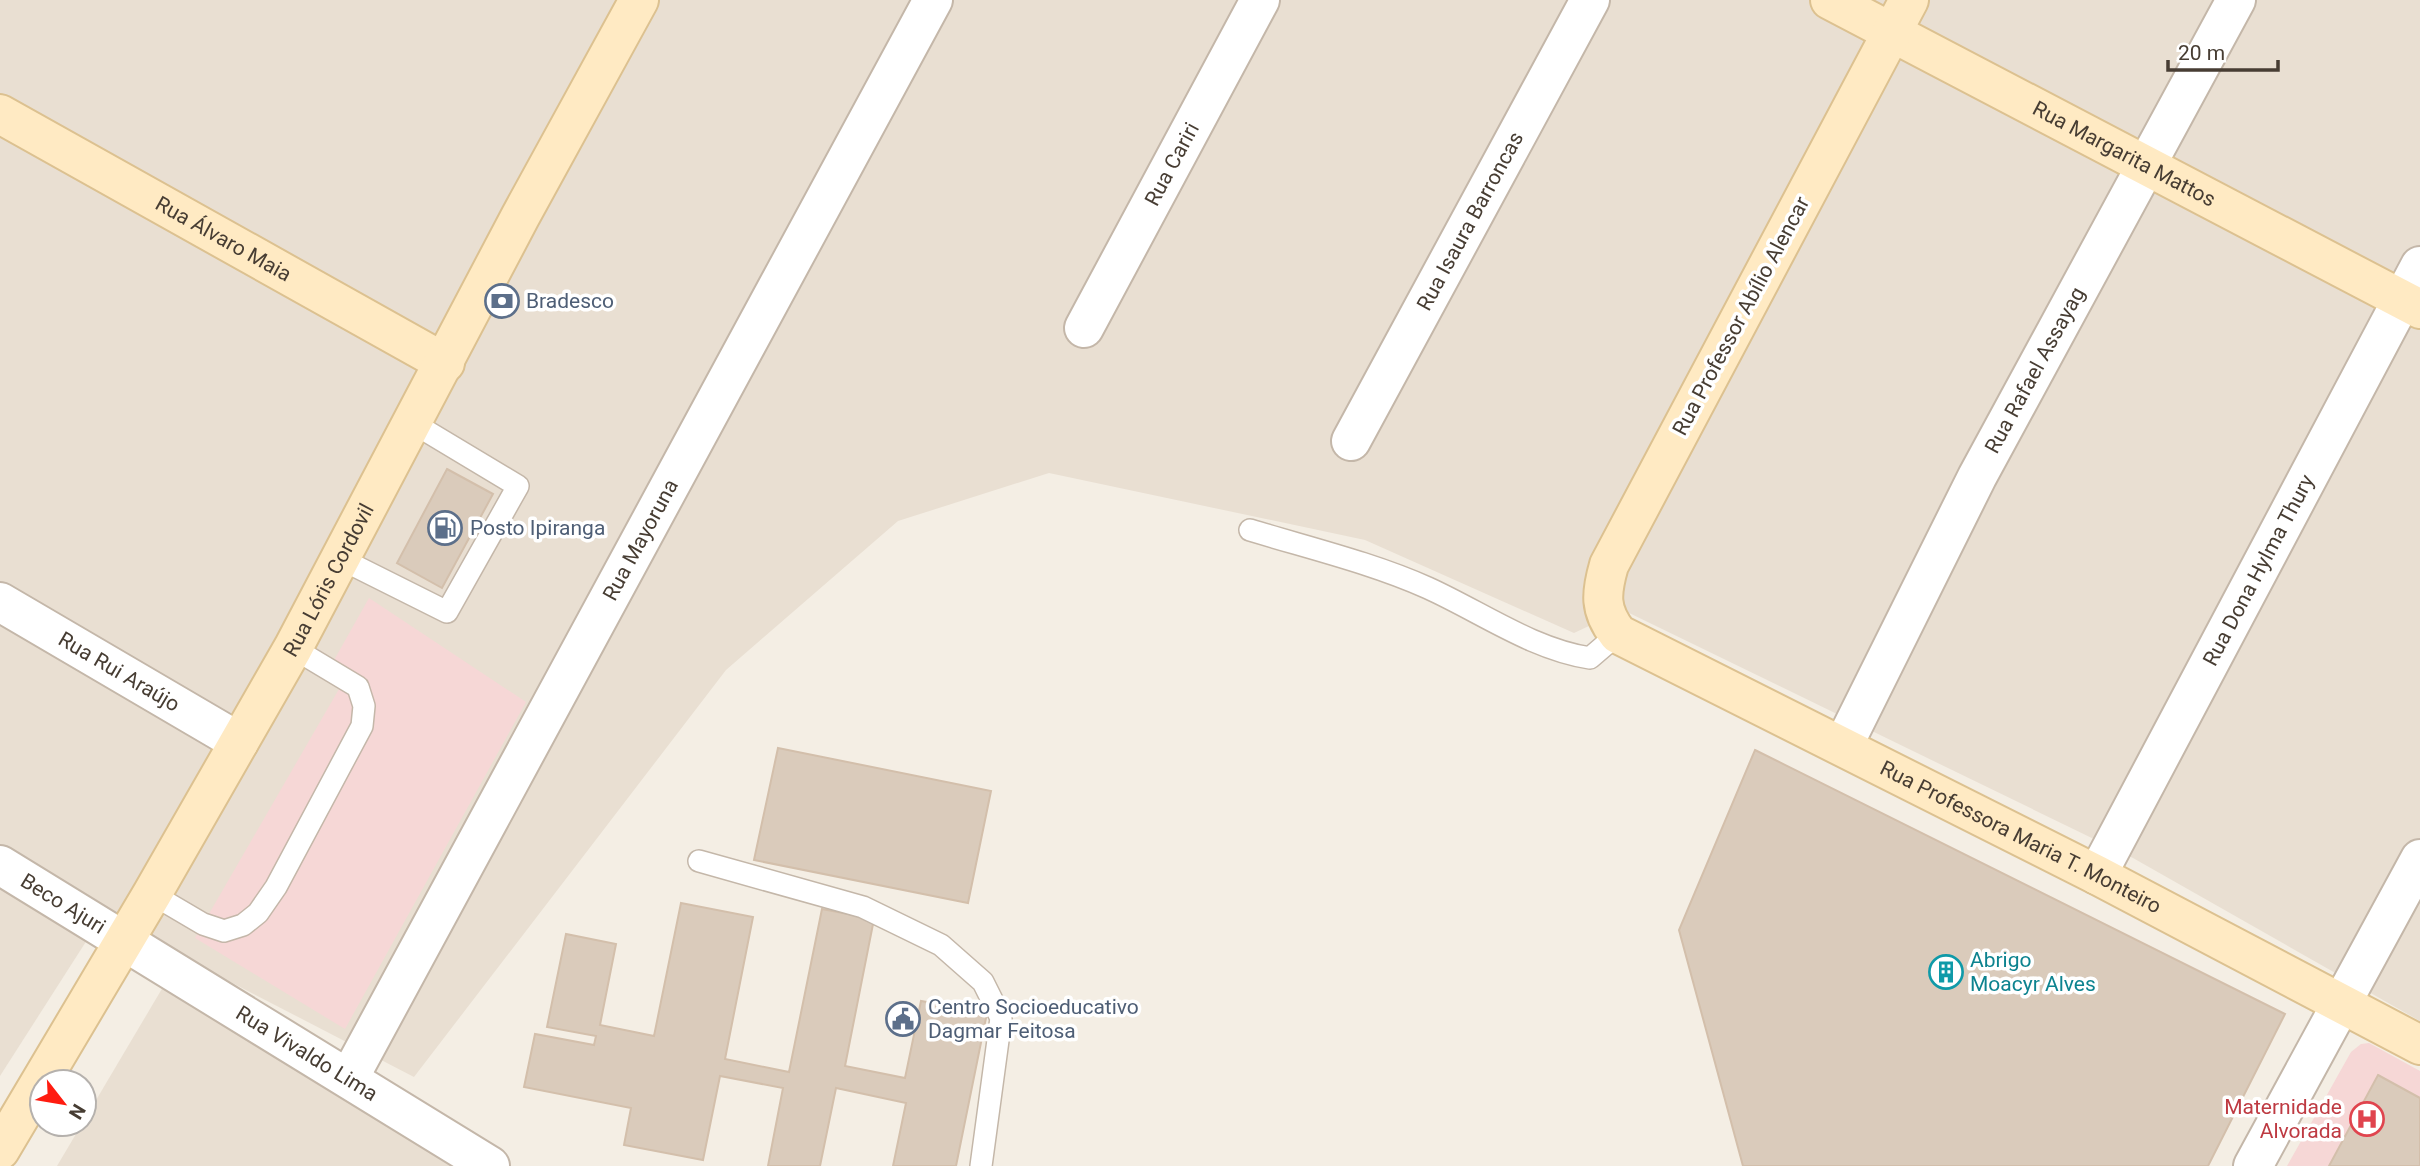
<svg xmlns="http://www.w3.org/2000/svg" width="2420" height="1166" viewBox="0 0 2420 1166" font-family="Roboto,sans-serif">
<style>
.residential{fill:#e9dfd2}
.medical{fill:#f6d7d6}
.building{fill:#dacbbb;stroke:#d3bfab;stroke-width:2}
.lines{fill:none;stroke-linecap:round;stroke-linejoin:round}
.lane-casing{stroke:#c4b7a9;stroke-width:24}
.street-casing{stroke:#c4b7a9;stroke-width:42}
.secondary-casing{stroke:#dcc190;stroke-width:42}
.lane{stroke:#fff;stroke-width:21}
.street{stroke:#fff;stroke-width:38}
.secondary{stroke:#ffeac3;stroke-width:38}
.labels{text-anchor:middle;stroke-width:7;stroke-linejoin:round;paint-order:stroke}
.street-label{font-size:21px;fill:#473d33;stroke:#fff}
.service-label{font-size:21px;fill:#4e5e75;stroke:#fff;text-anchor:start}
.culture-label{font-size:21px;fill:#0d838f;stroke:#fff;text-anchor:start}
.health-label{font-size:21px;fill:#be3a42;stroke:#fff;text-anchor:end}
</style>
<rect width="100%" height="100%" fill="#f4eee4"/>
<g class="residential">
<path d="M 0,0 L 2420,0 L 2420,1021 L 2133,858 L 1623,610 L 1574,633 L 1365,540 L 1049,473 L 898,521 L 726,670 L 414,1077 L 163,947 L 0,846 Z"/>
<path d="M 0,889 L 87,940 L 0,1076 Z"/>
<path d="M 163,987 L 476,1166 L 57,1166 Z"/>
</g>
<g class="medical">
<path d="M 369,598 L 526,702 L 345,1029 L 195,938 L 339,689 L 324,678 Z"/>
<path d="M 2369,1043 L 2420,1071 L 2420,1166 L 2287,1166 L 2351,1052 L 2361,1044 Z"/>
</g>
<g class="building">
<path d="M 447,469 L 493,494 L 442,588 L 397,563 Z"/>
<path d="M 778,748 L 991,791 L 968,903 L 754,860 Z"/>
<path d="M 1755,750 L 2285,1014 L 2208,1166 L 1743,1166 L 1679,930 Z"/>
<path d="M 681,903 L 753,917 L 725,1059 L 789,1072 L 822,909 L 874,919 L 845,1066 L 905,1078 L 921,1001 L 987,1013 L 956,1166 L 893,1166 L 906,1103 L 836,1088 L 820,1166 L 768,1166 L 783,1088 L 720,1076 L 703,1160 L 624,1145 L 631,1108 L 524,1087 L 535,1034 L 594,1045 L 596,1036 L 547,1027 L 566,934 L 616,944 L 600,1025 L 654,1036 Z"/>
<path d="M 2378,1075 L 2420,1098 L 2420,1166 L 2329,1166 Z"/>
</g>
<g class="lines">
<g class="lane-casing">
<g id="lane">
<path d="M 1250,530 C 1309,548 1372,563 1428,588 C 1481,612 1532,649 1590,658 L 1618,634"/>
<path d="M 341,559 L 447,612 L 518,486 L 413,423"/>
<path d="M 699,861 L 863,907 L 941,945 L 983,982 L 1001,1018 L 981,1166"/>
<path d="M 152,894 L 203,924 L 224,931 L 243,925 L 258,913 L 276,887 L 362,726 L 364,706 L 358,687 L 293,648"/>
</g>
</g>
<g class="street-casing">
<g id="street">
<path id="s1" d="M 1084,328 L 1260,0"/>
<path id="s2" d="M 1351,441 L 1590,0"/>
<path id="s3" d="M 0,602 L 239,742"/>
<path id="s4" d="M 1843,746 L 1977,477 L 2236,0"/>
<path id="s5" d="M 0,865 L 490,1166"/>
<path id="s6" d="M 2097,875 L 2420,266"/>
<path id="s7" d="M 349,1078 L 933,0"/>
<path d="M 2253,1166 L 2420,859"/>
</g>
</g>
<g class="secondary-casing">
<g id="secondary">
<path id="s8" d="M 1830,0 L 2420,309"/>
<path id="s9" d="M 1909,0 L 1609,565 C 1601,593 1599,610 1618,634 L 2097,875 L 2420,1045"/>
<path id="s10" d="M 0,114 L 445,363"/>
<path id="s11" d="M 0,1150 L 152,894 L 293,648 L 520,217 L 639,0"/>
</g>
</g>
<use href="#lane" class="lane"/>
<use href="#street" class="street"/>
<use href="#secondary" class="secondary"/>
</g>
<defs>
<g id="bank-ring" transform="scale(1.75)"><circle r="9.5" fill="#fff" stroke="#5c6f8a" stroke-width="1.5"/><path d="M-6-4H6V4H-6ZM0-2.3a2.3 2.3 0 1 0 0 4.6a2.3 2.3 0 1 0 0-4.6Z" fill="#5c6f8a"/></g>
<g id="fuel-ring" transform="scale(1.75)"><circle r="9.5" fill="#fff" stroke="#5c6f8a" stroke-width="1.5"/><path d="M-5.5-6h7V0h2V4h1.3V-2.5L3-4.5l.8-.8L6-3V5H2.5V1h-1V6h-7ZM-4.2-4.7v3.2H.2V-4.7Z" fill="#5c6f8a"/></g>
<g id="building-ring" transform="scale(1.75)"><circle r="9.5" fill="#fff" stroke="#0f9aa8" stroke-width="1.5"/><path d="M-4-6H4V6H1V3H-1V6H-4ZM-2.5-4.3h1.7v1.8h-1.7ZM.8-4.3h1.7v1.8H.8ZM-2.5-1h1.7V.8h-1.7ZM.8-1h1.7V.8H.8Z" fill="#0f9aa8"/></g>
<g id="civic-ring" transform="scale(1.75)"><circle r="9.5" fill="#fff" stroke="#5c6f8a" stroke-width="1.5"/><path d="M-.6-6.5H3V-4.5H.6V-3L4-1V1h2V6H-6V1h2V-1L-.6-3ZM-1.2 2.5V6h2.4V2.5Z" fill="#5c6f8a"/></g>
<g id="hospital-ring" transform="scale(1.75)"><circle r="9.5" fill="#fff" stroke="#e0444e" stroke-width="1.5"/><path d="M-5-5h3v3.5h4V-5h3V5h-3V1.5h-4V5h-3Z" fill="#e0444e"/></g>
</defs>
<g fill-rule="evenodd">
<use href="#bank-ring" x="502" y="301"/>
<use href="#fuel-ring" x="445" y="528"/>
<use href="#building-ring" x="1946" y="972"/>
<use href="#civic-ring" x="903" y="1019"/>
<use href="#hospital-ring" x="2367" y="1119"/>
</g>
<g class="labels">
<g class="street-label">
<text dy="7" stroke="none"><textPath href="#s8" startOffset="332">Rua Margarita Mattos</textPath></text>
<text dy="7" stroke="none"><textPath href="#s1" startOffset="186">Rua Cariri</textPath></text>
<text dy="7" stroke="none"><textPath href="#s2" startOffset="250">Rua Isaura Barroncas</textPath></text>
<text dy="7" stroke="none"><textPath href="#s10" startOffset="256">Rua Álvaro Maia</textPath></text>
<text transform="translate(1741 316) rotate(-62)" y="7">Rua Professor Abílio Alencar</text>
<text dy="7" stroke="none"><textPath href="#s4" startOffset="422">Rua Rafael Assayag</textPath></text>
<text dy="7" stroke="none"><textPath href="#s7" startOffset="612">Rua Mayoruna</textPath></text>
<text dy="7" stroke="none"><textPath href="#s6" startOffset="345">Rua Dona Hylma Thury</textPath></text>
<text dy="7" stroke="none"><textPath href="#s11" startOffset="658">Rua Lóris Cordovil</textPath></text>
<text dy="7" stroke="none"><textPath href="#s3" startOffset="138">Rua Rui Araújo</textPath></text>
<text dy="7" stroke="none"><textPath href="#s9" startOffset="1164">Rua Professora Maria T. Monteiro</textPath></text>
<text dy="7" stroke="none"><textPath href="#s5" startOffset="74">Beco Ajuri</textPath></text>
<text dy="7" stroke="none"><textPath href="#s5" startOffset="360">Rua Vivaldo Lima</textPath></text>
</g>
<g class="service-label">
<text x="526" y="308">Bradesco</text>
<text x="470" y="535">Posto Ipiranga</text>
<text x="928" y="1014">Centro Socioeducativo<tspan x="928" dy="24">Dagmar Feitosa</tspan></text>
</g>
<g class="culture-label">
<text x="1970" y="967">Abrigo<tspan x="1970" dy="24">Moacyr Alves</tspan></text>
</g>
<g class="health-label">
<text x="2342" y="1114">Maternidade<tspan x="2342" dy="24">Alvorada</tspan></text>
</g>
</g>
<g transform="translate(63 1103) rotate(121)"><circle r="33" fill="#ffffff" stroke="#b5b1ad" stroke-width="2"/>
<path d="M0-5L12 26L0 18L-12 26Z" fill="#ff1c10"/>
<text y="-10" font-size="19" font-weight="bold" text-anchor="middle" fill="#473d33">N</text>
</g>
<path d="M2168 60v10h110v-10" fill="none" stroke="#473d33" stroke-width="3.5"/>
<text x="2178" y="60" font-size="21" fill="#473d33" stroke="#ffffff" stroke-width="5" paint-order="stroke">20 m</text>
</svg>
